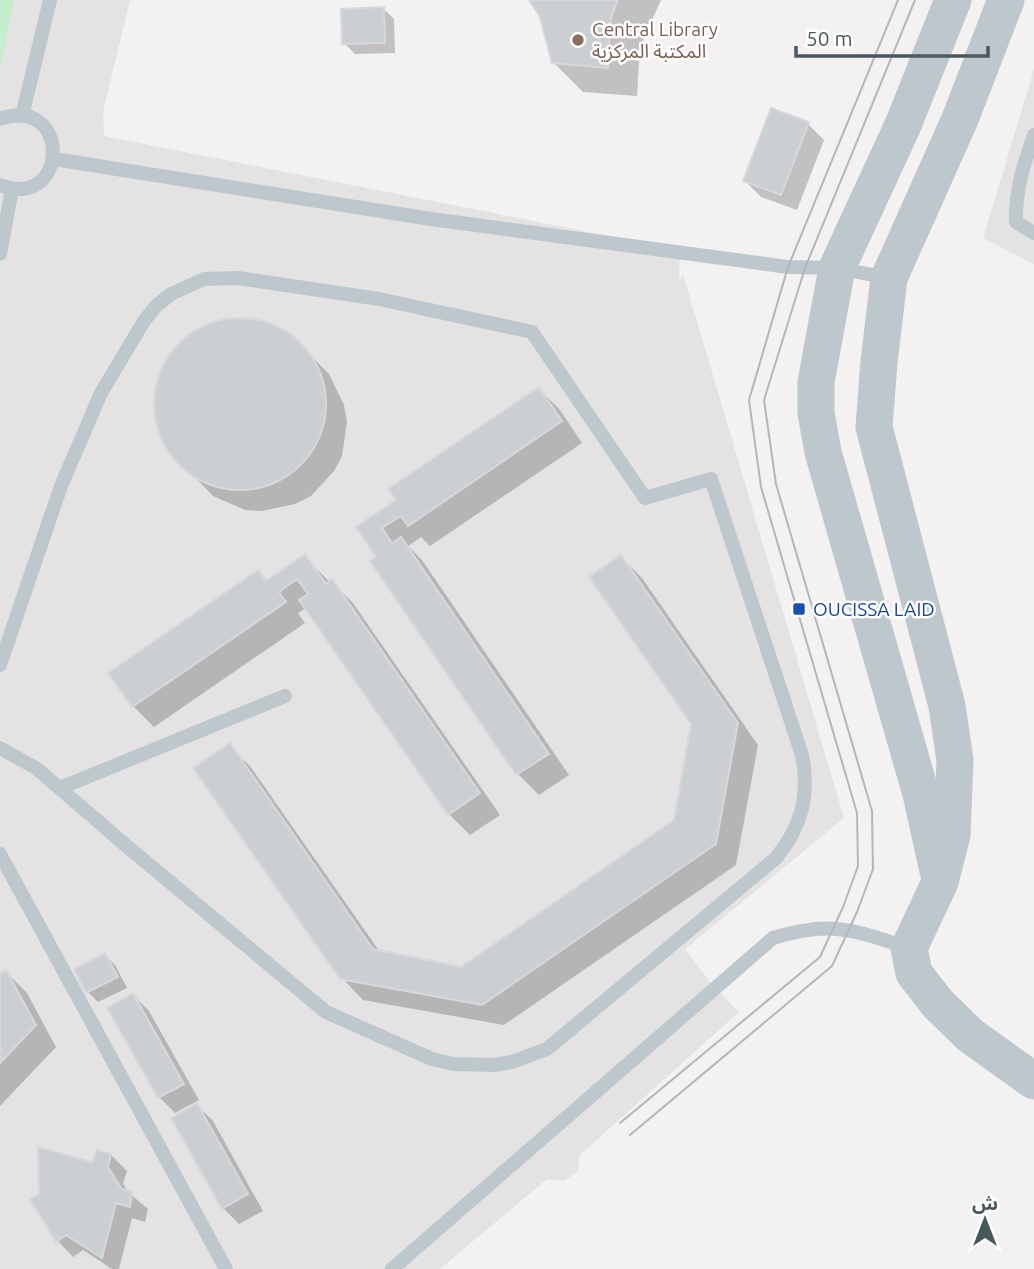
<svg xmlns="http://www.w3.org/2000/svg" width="1034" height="1269" viewBox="0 0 1034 1269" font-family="Ubuntu,'Noto Sans Arabic',sans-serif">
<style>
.education{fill:#e4e2e3}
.green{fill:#c3edcc}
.shadow{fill:#0003}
.building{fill:#cbcfd2;stroke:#d5d8dc;stroke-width:2}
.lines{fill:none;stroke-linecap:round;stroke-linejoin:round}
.service{stroke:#bec8cc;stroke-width:14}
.tertiary{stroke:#bec8cc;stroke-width:37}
.tram{stroke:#b3b7bb;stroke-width:2}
.education-dot{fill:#8d6e63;stroke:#fff;stroke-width:2.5}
.transit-dot{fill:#1a4fb4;stroke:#fff;stroke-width:2.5}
.labels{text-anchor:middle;stroke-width:5;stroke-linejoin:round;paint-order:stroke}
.education-label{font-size:19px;fill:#785e54;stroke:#fff;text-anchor:start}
.transit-label{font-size:19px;fill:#164399;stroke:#fff;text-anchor:start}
</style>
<rect width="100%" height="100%" fill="#f3f1f1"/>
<g class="education">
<path d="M 0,0 L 130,0 L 103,112 L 104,136 L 680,250 L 679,282 L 683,274 L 844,818 L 685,949 L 714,987 L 739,1012 L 580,1155 L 578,1171 L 564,1181 L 547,1179 L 440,1269 L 0,1269 Z"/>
<path d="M 1034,69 L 1034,264 L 983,238 Z"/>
</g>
<path class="green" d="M 0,0 L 13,0 L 13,4 L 0,71 Z"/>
<g class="shadow">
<path d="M 531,0 L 661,0 L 640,47 L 637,96 L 583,92 L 553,62 L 542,17 Z"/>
<path d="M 384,9 L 394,19 L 395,53 L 355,54 L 344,43 Z"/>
<path d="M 808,124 L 824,140 L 797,210 L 761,197 L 745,181 Z"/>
<path d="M 230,320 L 265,324 L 281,330 L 295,340 L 329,374 L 344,405 L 347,422 L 342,456 L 334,471 L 311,496 L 295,504 L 262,511 L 245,510 L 213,496 L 168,449 L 160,434 L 155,400 L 157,383 L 172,353 L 198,330 Z"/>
<path d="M 539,389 L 560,410 L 582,443 L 430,546 L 421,537 L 408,546 L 422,560 L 569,775 L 539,795 L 518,774 L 372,561 L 379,557 L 358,527 L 398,500 Z"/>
<path d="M 305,556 L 330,583 L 332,582 L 353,603 L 500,815 L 470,835 L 449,814 L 306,608 L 298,613 L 305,623 L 154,727 L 133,706 L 258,573 L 267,582 Z"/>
<path d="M 621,557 L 642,578 L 758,745 L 736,865 L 504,1025 L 363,1000 L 342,978 L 229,746 L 250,766 L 380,952 L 461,969 L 675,821 L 693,724 Z"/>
<path d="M 105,955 L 115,965 L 127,988 L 98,1002 L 88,992 Z"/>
<path d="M 6,972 L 27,993 L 56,1047 L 0,1106 L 0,976 Z"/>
<path d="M 133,995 L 149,1011 L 199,1100 L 175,1113 L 159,1097 L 109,1008 Z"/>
<path d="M 197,1105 L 213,1121 L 263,1211 L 239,1224 L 223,1208 Z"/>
<path d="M 111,1155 L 127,1171 L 123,1184 L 128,1192 L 148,1209 L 145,1222 L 132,1218 L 119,1269 L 112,1269 L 83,1250 L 73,1257 L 58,1241 L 93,1165 Z"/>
</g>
<g class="building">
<path d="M 529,0 L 618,0 L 611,17 L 608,68 L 552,63 L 540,17 Z"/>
<path d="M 384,7 L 385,43 L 342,44 L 341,9 Z"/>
<path d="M 771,108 L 809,122 L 781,195 L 743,181 Z"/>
<circle cx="240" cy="404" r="86"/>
<path d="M 539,387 L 562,421 L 408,526 L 401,516 L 382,528 L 392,543 L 401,537 L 549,754 L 516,775 L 370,561 L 376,557 L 356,527 L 396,500 L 388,489 Z"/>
<path d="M 305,554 L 326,584 L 332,579 L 480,793 L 448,815 L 299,600 L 308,594 L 297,579 L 279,592 L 286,602 L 132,707 L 108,673 L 258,570 L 266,581 Z"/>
<path d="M 621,555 L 738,723 L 716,844 L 482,1005 L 340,979 L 193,768 L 230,743 L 373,949 L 461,967 L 674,820 L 691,724 L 589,577 Z"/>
<path d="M 105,953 L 118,977 L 86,993 L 74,969 Z"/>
<path d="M 6,970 L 36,1025 L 0,1063 L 0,974 Z"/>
<path d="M 133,993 L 184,1084 L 158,1098 L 107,1008 Z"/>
<path d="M 197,1103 L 248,1194 L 222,1209 L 171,1118 Z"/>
<path d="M 38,1147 L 92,1162 L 97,1150 L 111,1154 L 108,1167 L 122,1189 L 132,1192 L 130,1207 L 116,1203 L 102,1258 L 66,1235 L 56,1242 L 30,1199 L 39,1194 Z"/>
</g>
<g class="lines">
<g class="service">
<path d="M 22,116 L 50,0"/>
<path d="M 0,119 C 72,94 69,212 0,185"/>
<path d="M 1034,135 C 1024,164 1015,190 1016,222 L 1034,233"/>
<path d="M 54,159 L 431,219 L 788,267 L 837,268 L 888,278"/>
<path d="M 0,254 L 12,189"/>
<path d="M 0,665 L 61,486 L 101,393 L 144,321 L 156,306 L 171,294 L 204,279 L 238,278 L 379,299 L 532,332 L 645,498 L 711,479 L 802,755 C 810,795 802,826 776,858 L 547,1049 L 512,1062 L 494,1065 L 453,1064 L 432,1059 L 326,1012 L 129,848 L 36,768 L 0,748"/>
<path d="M 60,788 L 285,696"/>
<path d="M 0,854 L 226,1269"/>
<path d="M 392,1269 L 773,938 C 833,920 852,930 909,948"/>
</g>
<g class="tertiary">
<path d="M 1006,0 L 960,119 L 889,278 L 879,362 L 874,427 L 947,706 L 955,760 L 952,835 L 940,882 L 909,948 L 914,973 L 938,1004 L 971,1036 L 1034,1081"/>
<path d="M 938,871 L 921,794 L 823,452 L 816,413 L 816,382 L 837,268 L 903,125 L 953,0"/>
</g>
<g class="tram">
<path d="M 620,1123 L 820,957 L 843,907 L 858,866 L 857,813 L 761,487 L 749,400 L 788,267 L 898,0"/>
<path d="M 630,1135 L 832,966 L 857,912 L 873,869 L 872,811 L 776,484 L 764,400 L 805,268 L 915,0"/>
</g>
</g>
<circle class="education-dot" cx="578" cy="40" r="7"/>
<rect class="transit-dot" x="792" y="602" width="14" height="14" rx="3.5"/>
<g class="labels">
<g class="education-label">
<text x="592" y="36">Central Library<tspan x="592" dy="22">المكتبة المركزية</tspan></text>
</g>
<g class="transit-label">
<text x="813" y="616">OUCISSA LAID</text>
</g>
</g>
<g transform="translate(985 1220)" stroke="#ffffff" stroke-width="5" paint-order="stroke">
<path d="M0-5L12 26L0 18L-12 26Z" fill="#4a585d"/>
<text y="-10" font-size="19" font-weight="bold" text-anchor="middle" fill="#4a585d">ش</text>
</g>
<path d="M796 46v10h192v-10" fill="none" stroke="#4a585d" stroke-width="3.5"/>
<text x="806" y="46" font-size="21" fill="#4a585d" stroke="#ffffff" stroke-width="5" paint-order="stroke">50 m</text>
</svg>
